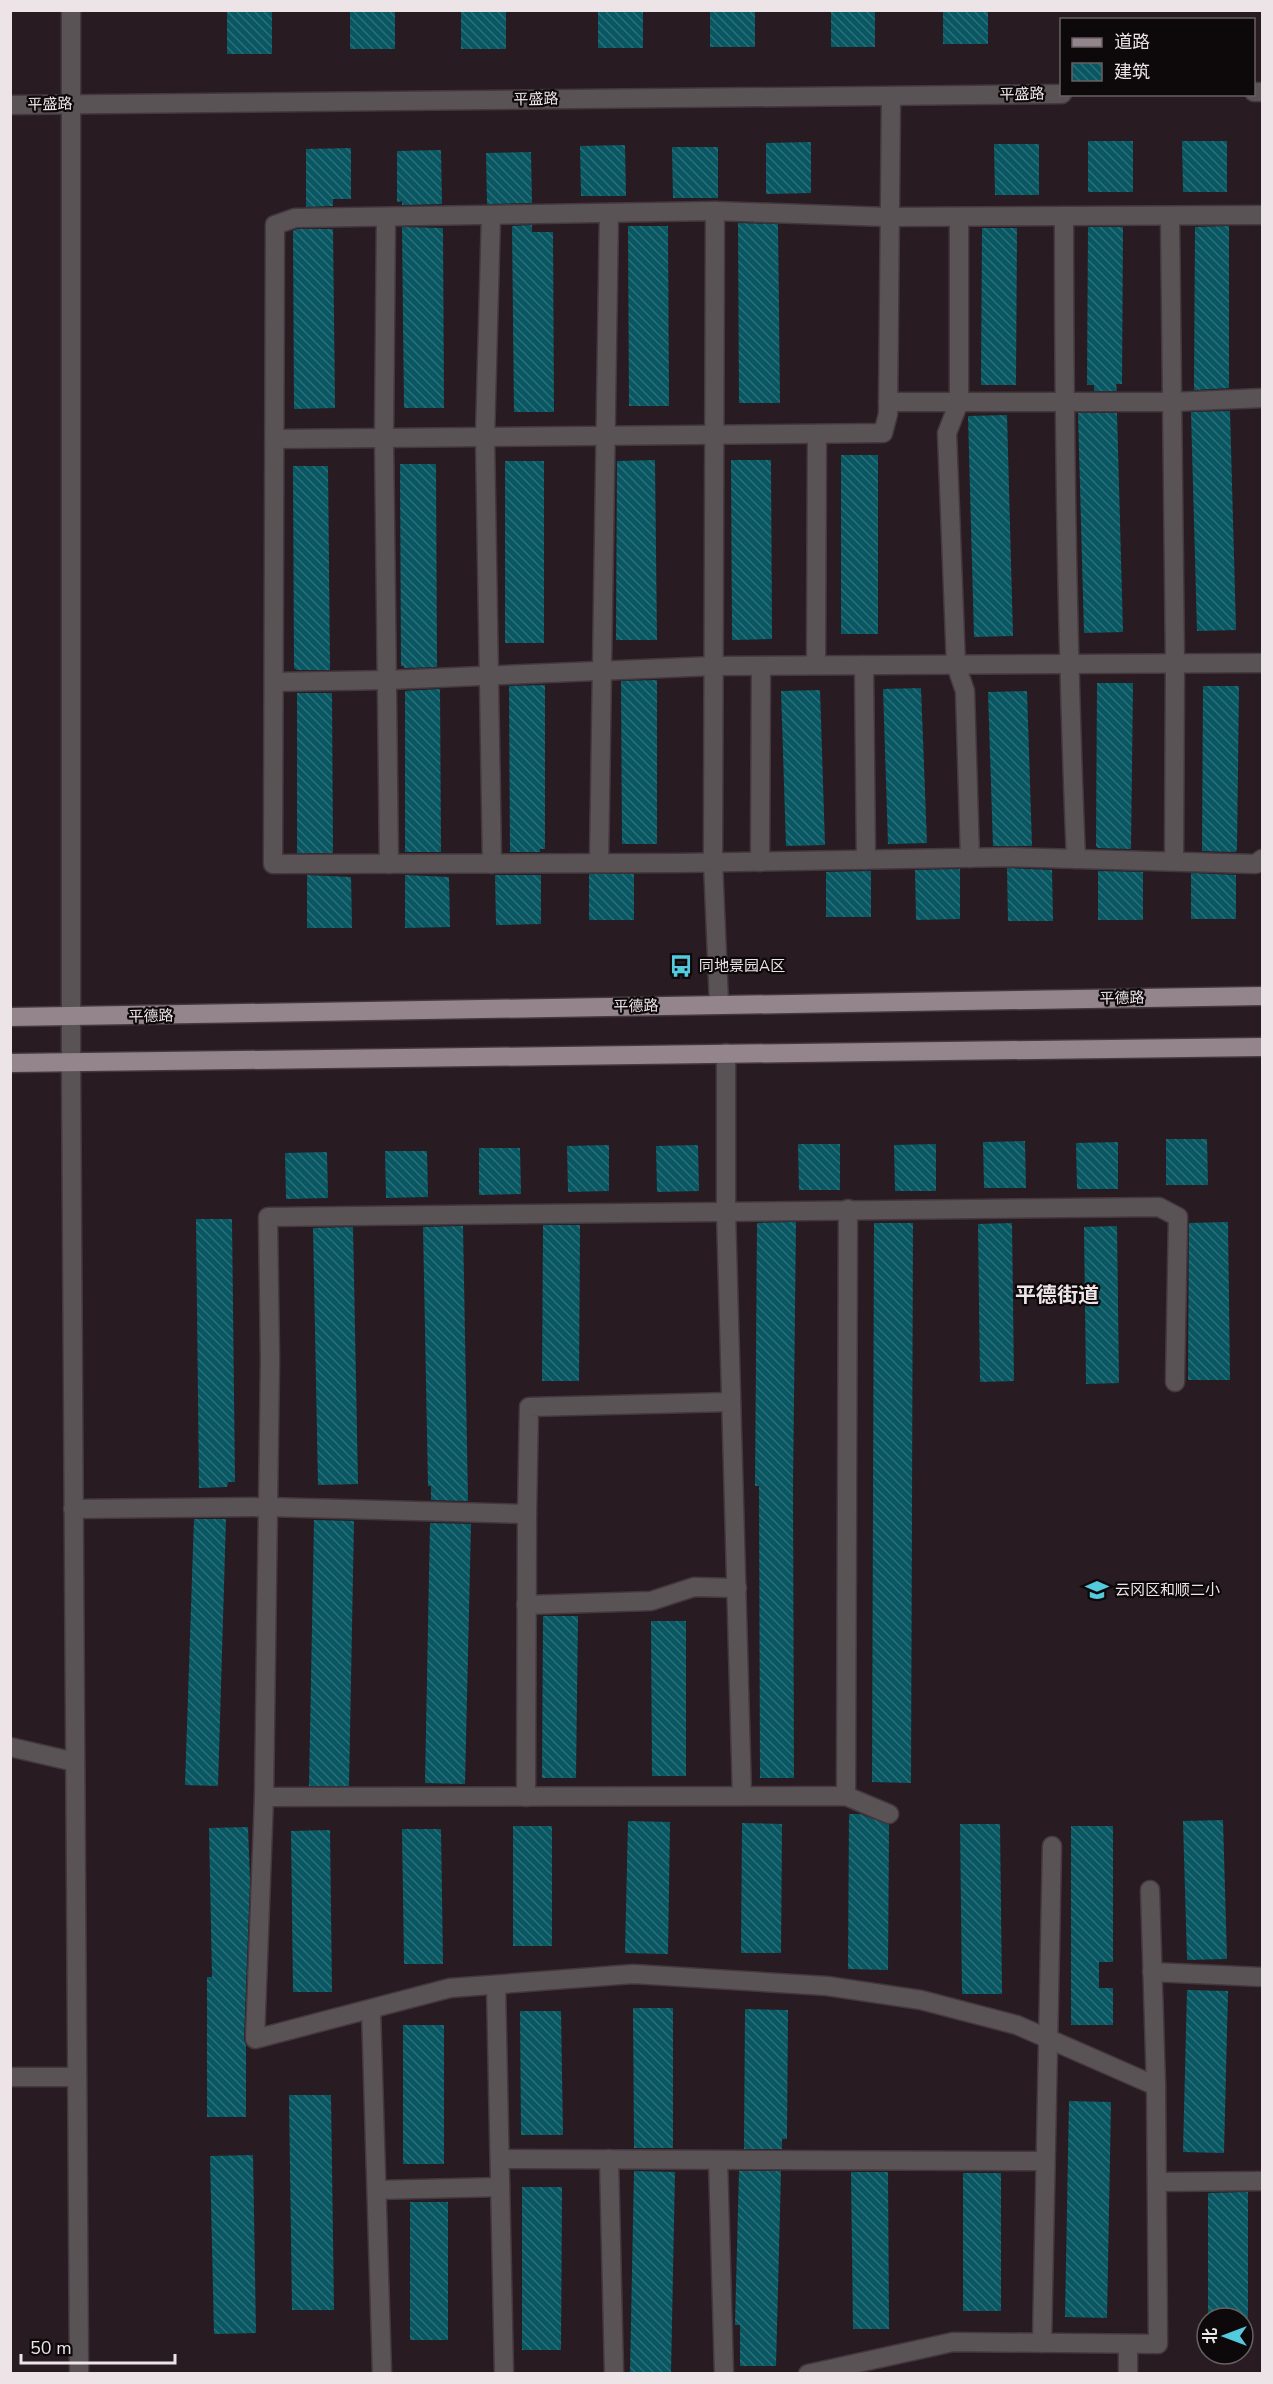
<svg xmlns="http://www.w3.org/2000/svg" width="1273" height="2384" viewBox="0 0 1273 2384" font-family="'Nunito Sans','Noto Sans SC',sans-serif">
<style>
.building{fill:url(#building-back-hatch)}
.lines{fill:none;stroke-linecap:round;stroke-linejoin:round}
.minor-casing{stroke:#44383e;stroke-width:21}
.major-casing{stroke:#44383e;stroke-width:21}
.minor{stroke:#595356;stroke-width:18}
.major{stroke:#93858b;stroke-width:18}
.labels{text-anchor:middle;stroke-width:4.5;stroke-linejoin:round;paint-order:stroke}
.street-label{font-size:15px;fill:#ede4e8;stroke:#0d080a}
.poi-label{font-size:15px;fill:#ede4e8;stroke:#0d080a;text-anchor:start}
.district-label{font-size:21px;font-weight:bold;fill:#ede4e8;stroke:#0d080a}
</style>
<defs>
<pattern id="building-back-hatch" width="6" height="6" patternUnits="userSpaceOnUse" patternTransform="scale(1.5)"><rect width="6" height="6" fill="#085762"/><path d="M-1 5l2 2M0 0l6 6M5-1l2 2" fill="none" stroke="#2c6f78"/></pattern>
</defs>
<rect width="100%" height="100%" fill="#281c22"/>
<g class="building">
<rect x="227" y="10" width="45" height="44"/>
<rect x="350" y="10" width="45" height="39"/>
<rect x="461" y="10" width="45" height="39"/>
<rect x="598" y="10" width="45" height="38"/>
<rect x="710" y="10" width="45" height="37"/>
<rect x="831" y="10" width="44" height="37"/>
<rect x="943" y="10" width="45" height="34"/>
<rect x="1088" y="141" width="45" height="51"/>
<path d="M 1182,141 L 1227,141 L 1227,192 L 1183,192 Z"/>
<path d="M 811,142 L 811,193 L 766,194 L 766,143 Z"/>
<path d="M 994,144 L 1039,144 L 1039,195 L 995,195 Z"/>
<path d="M 625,145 L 626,196 L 581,196 L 580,146 Z"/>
<path d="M 672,147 L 718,147 L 718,198 L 673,198 Z"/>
<path d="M 351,148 L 351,199 L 333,199 L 333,206 L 306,207 L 306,149 Z"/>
<path d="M 441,150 L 442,204 L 402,205 L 402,201 L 397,202 L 397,151 Z"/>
<path d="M 531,152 L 532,203 L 487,204 L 486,153 Z"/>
<path d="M 738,223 L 778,224 L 780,403 L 739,403 Z"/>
<path d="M 532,225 L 532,232 L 553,232 L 554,412 L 514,412 L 512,226 Z"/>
<path d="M 628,226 L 668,226 L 669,406 L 629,406 Z"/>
<path d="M 1229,226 L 1229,388 L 1194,390 L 1195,227 Z"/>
<path d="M 402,227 L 443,228 L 444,408 L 404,408 Z"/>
<path d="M 1088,227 L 1123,227 L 1122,384 L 1116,384 L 1117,391 L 1094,391 L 1094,385 L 1087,385 Z"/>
<path d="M 982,228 L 1017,228 L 1016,385 L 981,385 Z"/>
<path d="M 297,229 L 333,229 L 335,408 L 294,409 L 293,231 Z"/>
<path d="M 1230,411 L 1236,630 L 1197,631 L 1191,412 Z"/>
<path d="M 1078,413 L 1117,413 L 1123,632 L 1084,633 Z"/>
<path d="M 1007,415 L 1013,636 L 974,637 L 968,416 Z"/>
<rect x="841" y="455" width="37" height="179"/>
<path d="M 655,460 L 657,640 L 616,640 L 617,461 Z"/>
<path d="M 731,460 L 771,460 L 772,639 L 732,640 Z"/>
<rect x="505" y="461" width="39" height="182"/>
<path d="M 400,464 L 436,464 L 437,667 L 404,668 L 404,666 L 401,666 Z"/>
<path d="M 293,466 L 328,466 L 330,670 L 297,670 L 294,668 Z"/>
<path d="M 657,680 L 657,844 L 622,844 L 621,681 Z"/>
<path d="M 1097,683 L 1133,683 L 1131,849 L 1098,848 L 1096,846 Z"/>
<path d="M 545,685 L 545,849 L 540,849 L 540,852 L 510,852 L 509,686 Z"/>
<path d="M 1203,686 L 1239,686 L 1237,848 L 1236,852 L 1202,851 Z"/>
<path d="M 921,688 L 927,843 L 888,844 L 883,689 Z"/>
<path d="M 440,689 L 441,852 L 405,852 L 405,691 Z"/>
<path d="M 820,690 L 825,845 L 786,846 L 781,691 Z"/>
<path d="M 1027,691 L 1032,846 L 993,846 L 988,692 Z"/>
<path d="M 297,693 L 332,693 L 333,853 L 297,853 Z"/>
<path d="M 1007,868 L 1052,870 L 1053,921 L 1008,921 Z"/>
<path d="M 960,869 L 960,919 L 916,920 L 915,870 Z"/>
<path d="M 871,871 L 871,917 L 826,917 L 826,872 Z"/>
<path d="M 1098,871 L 1143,872 L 1143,920 L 1098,920 Z"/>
<path d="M 1191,873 L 1236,875 L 1236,919 L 1191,919 Z"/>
<rect x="589" y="874" width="45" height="46"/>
<path d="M 307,875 L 351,877 L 352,928 L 307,928 Z"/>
<path d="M 405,875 L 449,877 L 450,927 L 405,928 Z"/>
<path d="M 495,875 L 541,875 L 541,924 L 496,925 Z"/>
<path d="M 1166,1139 L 1207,1139 L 1208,1185 L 1166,1185 Z"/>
<path d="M 1025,1141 L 1026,1188 L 984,1188 L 983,1142 Z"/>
<path d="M 1118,1142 L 1118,1189 L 1077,1189 L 1076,1143 Z"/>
<path d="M 798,1144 L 840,1144 L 840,1190 L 799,1190 Z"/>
<path d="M 936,1144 L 936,1191 L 895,1191 L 894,1145 Z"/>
<path d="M 609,1145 L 609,1191 L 568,1192 L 567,1146 Z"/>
<path d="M 698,1145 L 699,1191 L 657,1192 L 656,1146 Z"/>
<path d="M 479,1148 L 520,1148 L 521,1194 L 479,1195 Z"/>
<path d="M 385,1151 L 427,1151 L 428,1197 L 386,1198 Z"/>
<path d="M 327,1152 L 328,1198 L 286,1199 L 285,1153 Z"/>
<path d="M 196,1219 L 232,1219 L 235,1482 L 228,1482 L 227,1487 L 199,1488 Z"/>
<path d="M 796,1222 L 793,1486 L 794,1778 L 760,1778 L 759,1486 L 755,1486 L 757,1223 Z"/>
<path d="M 1228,1222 L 1230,1380 L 1188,1380 L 1189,1223 Z"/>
<path d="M 874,1223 L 913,1223 L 911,1783 L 872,1782 Z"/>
<path d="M 1012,1223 L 1014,1381 L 980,1382 L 978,1224 Z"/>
<path d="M 543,1225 L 580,1225 L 579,1381 L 542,1381 Z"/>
<path d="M 463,1226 L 468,1501 L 431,1500 L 431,1486 L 428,1486 L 423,1227 Z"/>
<path d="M 1117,1226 L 1119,1383 L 1086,1384 L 1084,1227 Z"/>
<path d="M 353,1227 L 358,1484 L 318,1485 L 313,1228 Z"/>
<path d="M 194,1519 L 226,1519 L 218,1786 L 185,1785 Z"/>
<path d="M 314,1520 L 354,1521 L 349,1786 L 309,1786 Z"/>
<path d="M 430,1523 L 471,1524 L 465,1784 L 425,1783 Z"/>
<path d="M 543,1616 L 578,1616 L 576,1778 L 542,1778 Z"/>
<path d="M 651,1621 L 686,1621 L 686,1776 L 652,1776 Z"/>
<path d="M 849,1814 L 860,1814 L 889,1825 L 888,1970 L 848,1969 Z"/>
<path d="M 1223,1820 L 1227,1959 L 1187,1960 L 1183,1821 Z"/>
<path d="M 628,1821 L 670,1822 L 668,1954 L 625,1953 Z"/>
<path d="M 742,1823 L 782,1824 L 781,1953 L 741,1953 Z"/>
<path d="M 960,1824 L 1000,1824 L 1002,1994 L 962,1994 Z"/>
<rect x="513" y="1826" width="39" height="120"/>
<path d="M 1071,1826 L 1113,1826 L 1113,1962 L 1099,1962 L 1099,1988 L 1113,1988 L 1113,2025 L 1071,2025 Z"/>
<path d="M 248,1827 L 250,1881 L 244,2039 L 246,2046 L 246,2117 L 207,2117 L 207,1977 L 212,1977 L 209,1828 Z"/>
<path d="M 402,1829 L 441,1829 L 443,1964 L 404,1964 Z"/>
<path d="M 330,1830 L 332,1992 L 293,1992 L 291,1831 Z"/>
<path d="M 1187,1990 L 1228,1991 L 1224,2153 L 1183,2152 Z"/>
<path d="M 633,2008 L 673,2008 L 673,2148 L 634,2148 Z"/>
<path d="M 745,2009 L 788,2010 L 787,2139 L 782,2139 L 782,2149 L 744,2149 Z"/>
<path d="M 520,2011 L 561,2011 L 563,2135 L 521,2135 Z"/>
<rect x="403" y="2025" width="41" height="139"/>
<path d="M 289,2095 L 331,2095 L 334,2310 L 292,2310 Z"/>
<path d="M 1069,2101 L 1111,2102 L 1107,2318 L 1065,2317 Z"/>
<path d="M 253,2155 L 256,2333 L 214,2334 L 210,2156 Z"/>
<path d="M 634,2171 L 675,2172 L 671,2373 L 630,2373 Z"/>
<path d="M 739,2171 L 781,2171 L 776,2366 L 740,2366 L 740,2325 L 735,2325 Z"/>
<path d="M 851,2172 L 888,2172 L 889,2329 L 853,2329 Z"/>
<rect x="963" y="2173" width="38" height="138"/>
<path d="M 522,2187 L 562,2187 L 561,2350 L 522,2350 Z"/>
<path d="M 1248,2192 L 1248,2318 L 1208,2318 L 1208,2193 Z"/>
<rect x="410" y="2202" width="38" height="138"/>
</g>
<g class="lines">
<g class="minor-casing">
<g id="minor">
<path d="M 71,10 L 71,1062 L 79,2374"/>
<path d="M 1254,92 L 1262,92"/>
<path d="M 10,105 L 1062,94"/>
<path d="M 715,211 L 713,862 L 719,1004"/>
<path d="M 491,215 L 485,437 L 492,864"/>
<path d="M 1262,215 L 888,217 L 715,211 L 295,218 L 275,225 L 273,864 L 680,863 L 1011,857 L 1256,864 L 1262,859"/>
<path d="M 1064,216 C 1064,431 1067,645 1076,859"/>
<path d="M 1170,216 L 1175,663 L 1174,861"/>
<path d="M 386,217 L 384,438 L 389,864"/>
<path d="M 959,217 L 959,402 L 947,433 L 956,665 L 965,691 L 970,858"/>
<path d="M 888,402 L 1172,402 L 1262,398"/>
<path d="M 275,439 L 883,433 L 888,414 L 891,96"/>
<path d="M 816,665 L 817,434"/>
<path d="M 864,665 L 866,860"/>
<path d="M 274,682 L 388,680 L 714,666 L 1262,663"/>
<path d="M 760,862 L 761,666"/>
<path d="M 599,863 C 601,646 607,430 609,213"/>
<path d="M 726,1053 L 726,1211 L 742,1796"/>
<path d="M 73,1509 L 268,1507 L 527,1514 L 529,1407 L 731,1402"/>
<path d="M 526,1605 L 651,1601 L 694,1587 L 737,1588"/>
<path d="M 10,1747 L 75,1762"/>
<path d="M 846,1796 L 848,1209"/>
<path d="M 264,1797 L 255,2039 L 450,1988 L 633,1974 L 827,1986 L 921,2000 L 1017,2025 L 1156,2086"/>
<path d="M 526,1797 L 527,1514"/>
<path d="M 889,1814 L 846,1796 L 264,1797 L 270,1360 L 268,1217 L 1159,1207 L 1178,1217 L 1175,1382"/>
<path d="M 1152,1972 L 1262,1977"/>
<path d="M 496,1985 L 504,2374"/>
<path d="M 371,2009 L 382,2374"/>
<path d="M 10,2077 L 77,2077"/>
<path d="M 500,2159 L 1045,2161"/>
<path d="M 609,2159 L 614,2374"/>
<path d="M 718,2160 L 724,2374"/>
<path d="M 1157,2182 L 1262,2181"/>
<path d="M 377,2190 L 500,2187"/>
<path d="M 1042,2343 L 1052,1846"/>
<path d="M 1128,2344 L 1128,2374"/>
<path d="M 808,2374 L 953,2342 L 1158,2344 L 1156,2086 L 1150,1890"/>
</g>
</g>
<g class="major-casing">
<g id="major">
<path d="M 10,1017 L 1262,996"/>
<path d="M 10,1063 L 1262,1047"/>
</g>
</g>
<use href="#minor" class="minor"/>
<use href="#major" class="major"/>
</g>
<defs>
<g id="bus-bare" transform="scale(1.8)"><path d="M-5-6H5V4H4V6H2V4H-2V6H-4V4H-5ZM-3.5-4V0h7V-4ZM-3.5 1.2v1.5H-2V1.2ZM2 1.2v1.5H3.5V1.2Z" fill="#54cade" stroke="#0d080a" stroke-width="2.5" paint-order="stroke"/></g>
<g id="school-bare" transform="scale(1.8)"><path d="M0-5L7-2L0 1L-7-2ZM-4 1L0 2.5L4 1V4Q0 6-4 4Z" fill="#54cade" stroke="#0d080a" stroke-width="2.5" paint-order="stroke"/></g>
</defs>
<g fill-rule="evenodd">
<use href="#bus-bare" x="681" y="966"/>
<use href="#school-bare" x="1097" y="1590"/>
</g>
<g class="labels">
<g class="street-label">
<text transform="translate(1022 94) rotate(-1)" y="5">平盛路</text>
<text transform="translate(536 99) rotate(-1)" y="5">平盛路</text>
<text transform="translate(50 104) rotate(-1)" y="5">平盛路</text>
<text transform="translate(1122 998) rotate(-1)" y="5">平德路</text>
<text transform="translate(636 1006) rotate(-1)" y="5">平德路</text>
<text transform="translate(151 1016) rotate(-1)" y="5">平德路</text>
</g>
<g class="poi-label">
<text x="699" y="971">同地景园A区</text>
<text x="1115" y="1595">云冈区和顺二小</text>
</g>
<g class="district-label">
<text x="1057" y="1302">平德街道</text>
</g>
</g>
<rect width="1273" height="2384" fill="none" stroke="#ede4e8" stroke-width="24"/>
<rect x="1060" y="18" width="195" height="78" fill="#0d080a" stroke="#676063" stroke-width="1.5"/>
<rect x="1072" y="38" width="30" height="9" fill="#93858b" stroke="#676063" stroke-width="1.5"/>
<text x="1114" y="48" font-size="18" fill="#ede4e8">道路</text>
<rect x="1072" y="63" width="30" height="18" fill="url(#building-back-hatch)" stroke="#676063" stroke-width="1.5"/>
<text x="1114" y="78" font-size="18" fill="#ede4e8">建筑</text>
<g transform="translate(1225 2336) rotate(270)"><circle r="28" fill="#0d080a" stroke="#676063" stroke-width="1.5"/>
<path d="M0-4.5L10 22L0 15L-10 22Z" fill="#54cade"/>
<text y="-9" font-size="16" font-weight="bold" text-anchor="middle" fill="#ede4e8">北</text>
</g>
<path d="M21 2354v9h154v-9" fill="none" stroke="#ede4e8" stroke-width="3"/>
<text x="30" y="2354" font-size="18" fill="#ede4e8" stroke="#0d080a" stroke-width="4.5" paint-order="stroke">50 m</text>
</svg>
